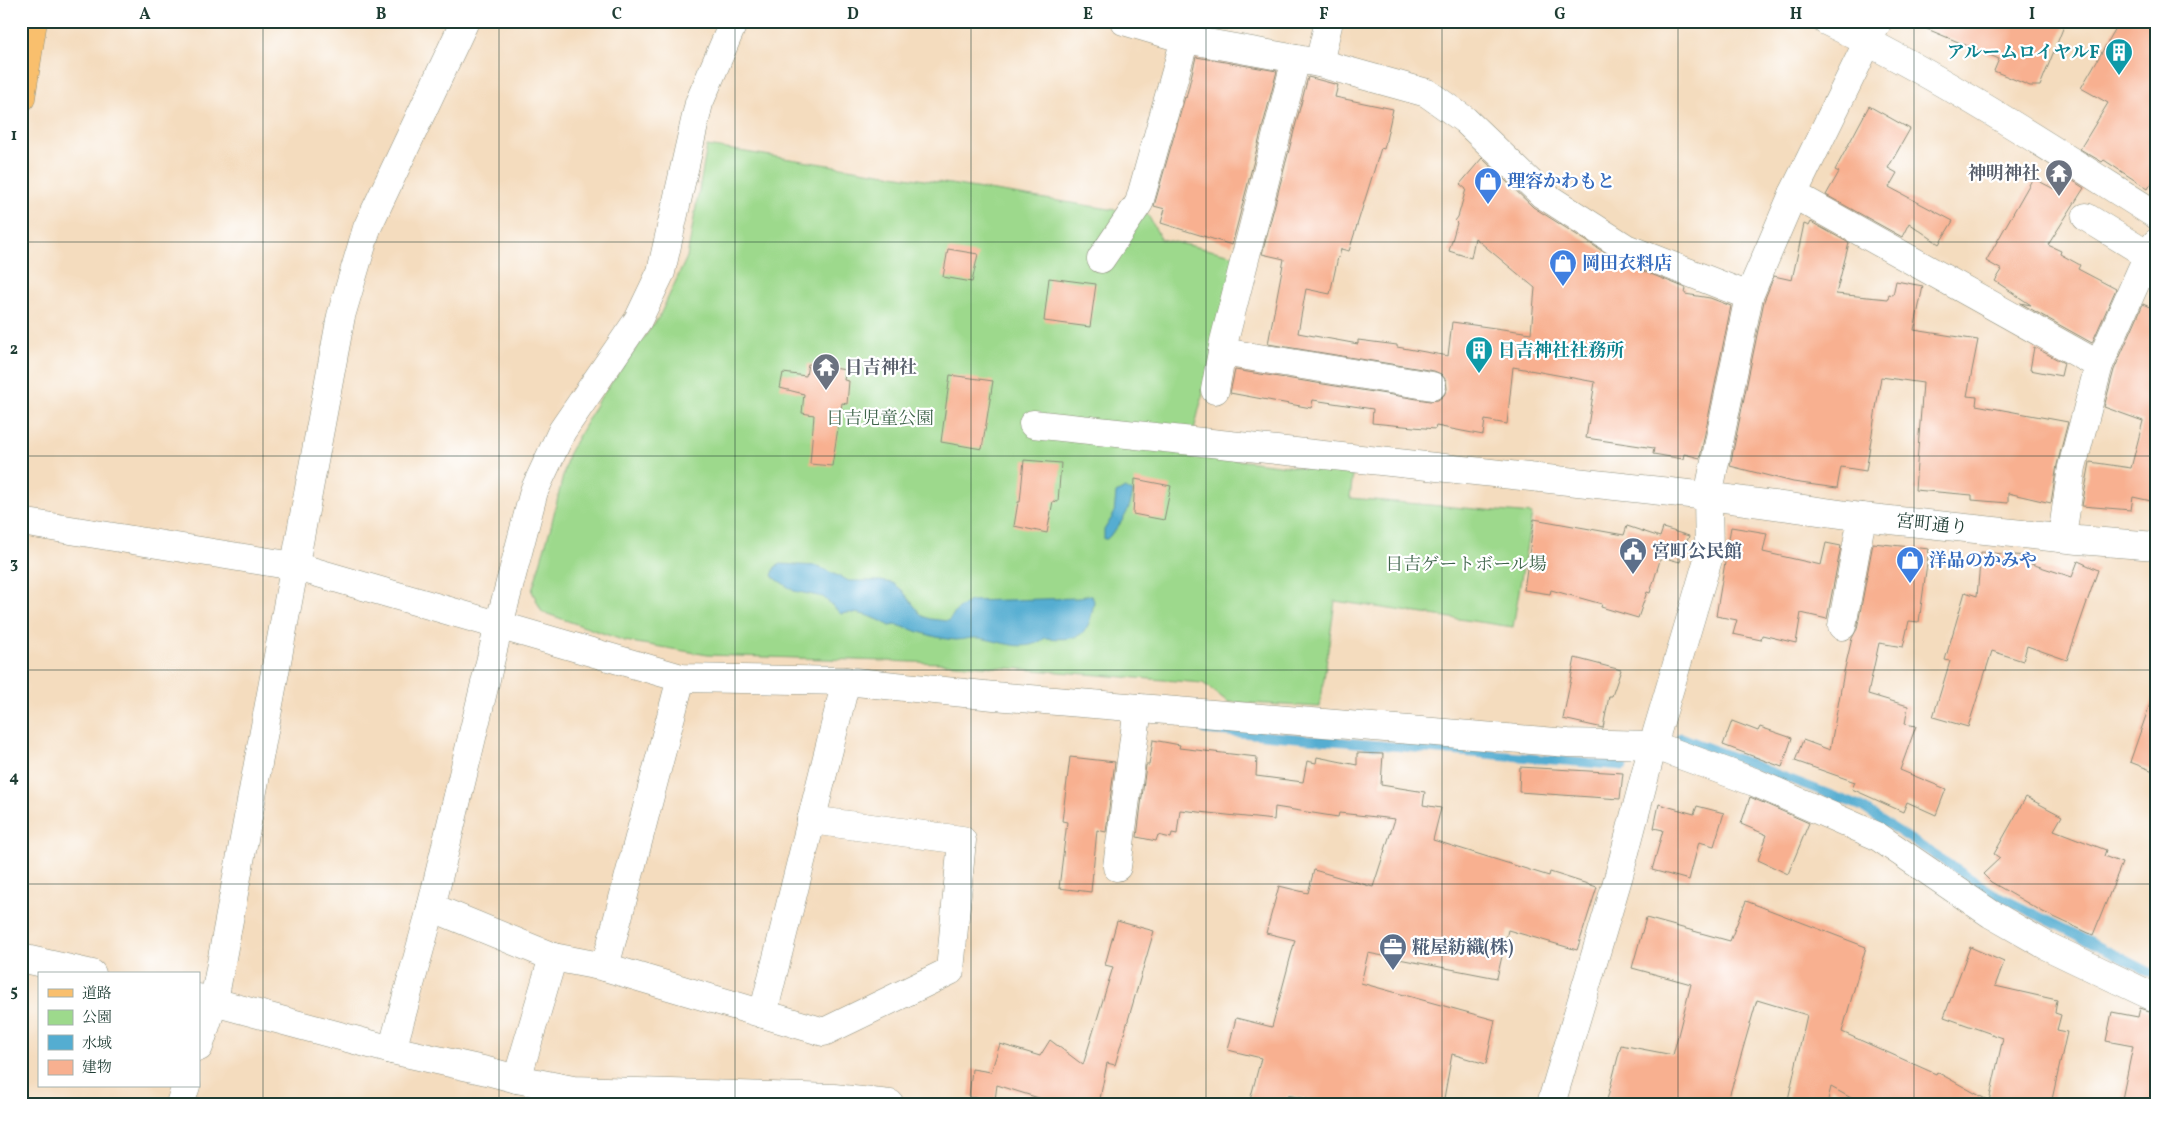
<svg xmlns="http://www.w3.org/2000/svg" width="2177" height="1125" viewBox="0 0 2177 1125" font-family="Vollkorn,'Noto Serif JP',serif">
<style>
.green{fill:#9dd98c;stroke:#5e8b60}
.water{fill:#54add1;stroke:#3a7582}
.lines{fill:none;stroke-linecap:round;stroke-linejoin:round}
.stream{stroke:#54add1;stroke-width:9}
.building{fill:#f8b090}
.minor-casing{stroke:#8a8c79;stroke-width:29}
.major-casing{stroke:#8a8c79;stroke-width:29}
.minor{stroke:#fff;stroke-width:28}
.major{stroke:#f9bf6d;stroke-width:28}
.grid{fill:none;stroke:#1f3d34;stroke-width:1;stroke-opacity:0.55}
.labels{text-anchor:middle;stroke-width:4.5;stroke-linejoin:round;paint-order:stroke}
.culture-label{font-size:18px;font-weight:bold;fill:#0d838f;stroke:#fff;text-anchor:end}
.worship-label{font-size:18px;font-weight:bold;fill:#5b616d;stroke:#fff;text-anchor:end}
.shop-label{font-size:18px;font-weight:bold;fill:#366cbe;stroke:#fff;text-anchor:start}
.park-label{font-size:18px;fill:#3e644a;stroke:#fff}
.street-label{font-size:18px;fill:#1f3d34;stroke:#fff}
.service-label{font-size:18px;font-weight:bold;fill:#4e5e75;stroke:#fff;text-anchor:start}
.neatline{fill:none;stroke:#1f3d34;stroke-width:2}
.grid-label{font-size:16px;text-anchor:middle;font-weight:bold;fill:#1f3d34}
</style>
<rect width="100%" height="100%" fill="#fff"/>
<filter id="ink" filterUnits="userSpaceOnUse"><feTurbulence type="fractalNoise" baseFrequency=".02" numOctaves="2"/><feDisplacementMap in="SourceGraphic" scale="10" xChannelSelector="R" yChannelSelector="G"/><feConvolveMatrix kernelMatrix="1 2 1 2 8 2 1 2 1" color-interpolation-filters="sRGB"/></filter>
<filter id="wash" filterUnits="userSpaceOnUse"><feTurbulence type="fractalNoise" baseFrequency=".0096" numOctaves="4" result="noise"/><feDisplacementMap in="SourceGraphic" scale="20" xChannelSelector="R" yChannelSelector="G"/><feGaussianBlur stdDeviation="1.12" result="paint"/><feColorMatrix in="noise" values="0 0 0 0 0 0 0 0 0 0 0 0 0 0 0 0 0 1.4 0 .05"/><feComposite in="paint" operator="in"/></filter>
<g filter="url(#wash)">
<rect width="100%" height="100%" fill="#f4dcbe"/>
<path class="green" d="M 707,146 L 1148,215 L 1161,239 L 1237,256 L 1188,454 L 1353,474 L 1350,498 L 1532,514 L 1513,627 L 1335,601 L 1320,707 L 1228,702 L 1203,683 L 942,663 L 708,655 L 625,641 L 542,612 L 532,591 L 551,526 L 568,455 L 598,401 L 659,317 L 687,257 Z"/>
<g class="water">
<path d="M 1125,488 L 1133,492 C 1130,511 1121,525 1107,539 L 1104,539 L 1104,530 L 1114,514 L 1116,493 Z"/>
<path d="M 781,564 L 817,566 L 849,581 L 880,581 L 893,583 L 902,590 L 922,616 L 930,619 L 948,621 L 959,608 L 970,601 L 1079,598 L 1087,595 L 1092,596 L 1094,601 C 1089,637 1080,641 1045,638 C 1025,654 1001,641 979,638 C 971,637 964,640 956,640 C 935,639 916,630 896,625 L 890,626 C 877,618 857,610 841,614 L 823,597 L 794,591 L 772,576 L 775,567 Z"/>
</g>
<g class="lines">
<g class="stream">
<path d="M 1205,730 L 1623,766"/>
<path d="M 1681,737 L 1860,806 L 1993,893 L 2156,975"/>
</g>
</g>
<g id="blocks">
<g class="building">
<path d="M 1908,21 L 2066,21 L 2040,86 L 2030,86 L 1994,71 L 1999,59 Z"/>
<path d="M 2120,21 L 2156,21 L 2156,176 L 2148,189 L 2104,160 L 2102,162 L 2080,149 L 2108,103 L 2081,88 Z"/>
<path d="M 1196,57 L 1277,71 L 1232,245 L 1161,223 L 1165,209 L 1154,206 L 1185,97 L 1186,98 Z"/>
<path d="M 1308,77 L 1338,85 L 1335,97 L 1393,109 L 1384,149 L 1381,148 L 1349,251 L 1341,249 L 1339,258 L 1338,257 L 1330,294 L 1306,289 L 1298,333 L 1358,344 L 1358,340 L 1397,345 L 1397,347 L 1448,356 L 1452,322 L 1531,333 L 1535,288 L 1475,238 L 1471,258 L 1449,251 L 1457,223 L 1455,221 L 1458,217 L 1466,189 L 1460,184 L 1482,158 L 1533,207 L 1618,261 L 1686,288 L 1685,294 L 1710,298 L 1731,306 L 1700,458 L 1684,454 L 1683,459 L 1653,454 L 1654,448 L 1586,438 L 1595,382 L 1513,367 L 1507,424 L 1485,420 L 1483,435 L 1436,426 L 1435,429 L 1372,423 L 1373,409 L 1313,400 L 1311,408 L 1230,393 L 1235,370 L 1430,401 L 1438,400 L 1444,395 L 1447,389 L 1446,380 L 1441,374 L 1434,371 L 1268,344 L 1284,259 L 1262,254 Z"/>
<path d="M 1869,106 L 1910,129 L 1888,168 L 1897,173 L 1889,187 L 1953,221 L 1939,244 L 1909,223 L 1902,237 L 1826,195 L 1839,172 L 1835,170 Z"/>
<path d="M 2064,175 L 2084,188 L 2048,245 L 2061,251 L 2060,254 L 2080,265 L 2078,269 L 2116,289 L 2092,343 L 2020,303 L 2031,305 L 1995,281 L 2002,270 L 1986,261 L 2033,178 L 2054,189 L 2058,181 L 2060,182 Z"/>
<path d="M 1811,222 L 1849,243 L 1836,294 L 1888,299 L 1889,294 L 1893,295 L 1896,281 L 1923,286 L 1914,330 L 1978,340 L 1967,396 L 1977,397 L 1976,405 L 2068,422 L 2057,465 L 2051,503 L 2008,493 L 2008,503 L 1972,500 L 1972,495 L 1915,490 L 1923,383 L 1881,377 L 1866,471 L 1841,467 L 1837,488 L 1793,482 L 1730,466 L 1764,301 L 1774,276 L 1792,280 L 1804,224 L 1809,226 Z"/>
<path d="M 948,249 L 978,254 L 972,282 L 943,277 Z"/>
<path d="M 1049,278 L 1096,284 L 1090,327 L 1044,321 Z"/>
<path d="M 2143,304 L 2156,310 L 2156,497 L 2152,496 L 2151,501 L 2133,497 L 2131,510 L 2082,506 L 2090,462 L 2131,468 L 2143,421 L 2104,407 L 2114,370 Z"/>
<path d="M 2034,347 L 2064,363 L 2061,376 L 2030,370 Z"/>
<path d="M 808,364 L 846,370 L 844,380 L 849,381 L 847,404 L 842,403 L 832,466 L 810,464 L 814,415 L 802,413 L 804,394 L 780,388 L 783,373 L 806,376 Z"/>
<path d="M 950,375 L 993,381 L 982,449 L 941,442 Z"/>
<path d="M 1024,460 L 1061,463 L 1058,502 L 1053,501 L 1047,533 L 1014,526 L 1018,502 L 1020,502 Z"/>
<path d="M 1135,479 L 1171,486 L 1164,520 L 1133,514 Z"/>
<path d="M 1534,519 L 1624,535 L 1627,526 L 1660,537 L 1663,528 L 1689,536 L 1680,562 L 1661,557 L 1650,593 L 1647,592 L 1638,618 L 1601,607 L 1602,604 L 1551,590 L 1550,594 L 1524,590 Z"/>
<path d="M 1731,527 L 1767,533 L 1763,552 L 1821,565 L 1826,543 L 1841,546 L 1827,619 L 1801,613 L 1796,643 L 1762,635 L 1761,640 L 1733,634 L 1737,620 L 1716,616 Z"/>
<path d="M 1873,543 L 1929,549 L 1919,622 L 1909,621 L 1903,647 L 1879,643 L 1868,694 L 1908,706 L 1905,724 L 1916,726 L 1900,770 L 1946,789 L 1936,815 L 1907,802 L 1903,812 L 1852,789 L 1855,782 L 1795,761 L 1803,740 L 1830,750 L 1844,672 L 1852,638 L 1857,629 Z"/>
<path d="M 1981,552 L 2026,556 L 2025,562 L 2072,577 L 2078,561 L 2098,570 L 2067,660 L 2027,646 L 2023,661 L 1992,651 L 1968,727 L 1933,717 L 1950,661 L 1945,660 L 1965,592 L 1977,596 Z"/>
<path d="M 1575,658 L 1621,670 L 1612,696 L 1609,696 L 1603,728 L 1563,719 Z"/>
<path d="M 2152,698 L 2156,699 L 2156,772 L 2130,762 Z"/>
<path d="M 1732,721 L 1758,731 L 1760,727 L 1792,738 L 1782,767 L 1723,745 Z"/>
<path d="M 1153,740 L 1180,745 L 1179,748 L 1257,757 L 1256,776 L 1303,782 L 1307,761 L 1316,763 L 1317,757 L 1357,765 L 1357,753 L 1383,754 L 1381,785 L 1425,792 L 1423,805 L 1441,808 L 1433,840 L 1549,876 L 1550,872 L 1597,887 L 1577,950 L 1508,930 L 1497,978 L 1368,953 L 1361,983 L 1495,1020 L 1486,1064 L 1452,1054 L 1443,1104 L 1329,1104 L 1288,1095 L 1286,1104 L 1249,1104 L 1261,1058 L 1228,1050 L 1236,1018 L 1272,1027 L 1295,940 L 1266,933 L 1279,886 L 1308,893 L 1314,870 L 1373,887 L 1395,819 L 1339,813 L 1338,817 L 1275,807 L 1274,820 L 1180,810 L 1177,834 L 1172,833 L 1171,838 L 1158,835 L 1156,841 L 1137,837 L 1146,765 L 1149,765 Z"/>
<path d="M 1070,757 L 1115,762 L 1106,832 L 1097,830 L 1091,892 L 1059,888 L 1067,822 L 1062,821 Z"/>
<path d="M 1520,767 L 1623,773 L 1620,799 L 1519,792 Z"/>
<path d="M 1750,797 L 1809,823 L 1788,874 L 1758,860 L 1767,835 L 1741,824 Z"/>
<path d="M 2026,797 L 2062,816 L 2054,830 L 2106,850 L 2104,856 L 2122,863 L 2093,935 L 2043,912 L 1991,882 L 1983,874 L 2000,858 L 1994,854 Z"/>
<path d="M 1659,804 L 1694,814 L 1697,806 L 1724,813 L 1714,846 L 1699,842 L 1689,880 L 1652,870 L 1663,830 L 1654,828 Z"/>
<path d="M 1746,901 L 1866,947 L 1842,1032 L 1936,1074 L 1937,1072 L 1989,1101 L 2003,1038 L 1944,1017 L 1970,947 L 2004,962 L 1995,986 L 2057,1000 L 2055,1013 L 2061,1015 L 2057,1030 L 2067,1032 L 2051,1104 L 1862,1104 L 1831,1087 L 1827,1104 L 1787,1104 L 1807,1015 L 1757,1000 L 1727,1104 L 1606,1104 L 1621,1045 L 1673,1055 L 1691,984 L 1632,968 L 1646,918 L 1730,941 Z"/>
<path d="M 1117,921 L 1154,931 L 1115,1065 L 1107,1063 L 1099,1104 L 1067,1104 L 1045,1100 L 997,1085 L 995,1100 L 969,1097 L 972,1069 L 991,1072 L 1000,1044 L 1040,1056 L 1050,1040 L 1083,1065 L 1113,967 L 1105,965 Z"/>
<path d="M 2140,1008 L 2156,1013 L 2156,1104 L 2121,1104 L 2133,1046 L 2106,1041 L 2112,1012 L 2138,1017 Z"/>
</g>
</g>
</g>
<g filter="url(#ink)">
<use href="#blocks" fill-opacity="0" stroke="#8a8c79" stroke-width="1"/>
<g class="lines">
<g class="minor-casing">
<g id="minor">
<path d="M 1124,21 L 1185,39 L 1319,63 L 1427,93 L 1465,120 L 1542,194 L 1626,248 L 1749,296"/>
<path d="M 1826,21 C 1941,76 2048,147 2156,215"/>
<path d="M 1319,63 L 1329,21"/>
<path d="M 1793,194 L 2099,365"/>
<path d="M 2086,217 L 2148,255"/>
<path d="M 1101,259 L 1139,203 L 1185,39"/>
<path d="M 1222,352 L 1432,386"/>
<path d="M 1215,390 L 1224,341 L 1296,59"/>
<path d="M 1033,424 L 1708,496 L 1862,517 L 2078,540 L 2156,546"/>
<path d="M 21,522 L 294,566 L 681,678 L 846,681 L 994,696 L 1568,743 L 1653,745 L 1754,782 L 1877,836 L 1991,914 L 2047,946 L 2156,998"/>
<path d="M 2062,537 L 2072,467 L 2099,365 L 2148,255 L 2156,243"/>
<path d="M 1842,626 L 1862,517"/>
<path d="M 1117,867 L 1138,708"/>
<path d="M 431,907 L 553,957 L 605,967 L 824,1032 L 950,971 L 962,840 L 811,820"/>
<path d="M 21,958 L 92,974"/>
<path d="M 605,967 L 681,678"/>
<path d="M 199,998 L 392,1050 L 487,1071 L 517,1079 L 573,1090 L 834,1098 L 890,1104"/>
<path d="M 763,1014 L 846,681"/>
<path d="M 199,1047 L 214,1001 L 341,316 L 367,228 L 465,21"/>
<path d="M 392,1050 L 429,916 L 499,625 L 534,491 L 562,431 L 638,320 L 661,272 L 699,103 L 734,21"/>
<path d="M 517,1079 L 553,957"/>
<path d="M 180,1104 L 186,1086"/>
<path d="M 1551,1104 L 1619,875 L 1653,745 L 1709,556 L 1708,496 L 1749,296 L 1793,194 L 1878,21"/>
</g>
</g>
<g class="major-casing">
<path id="major" d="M 21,98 L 33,21"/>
</g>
<use href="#minor" class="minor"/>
<use href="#major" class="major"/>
</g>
</g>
<path class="grid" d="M 263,21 L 263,1104M 499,21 L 499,1104M 735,21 L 735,1104M 971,21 L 971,1104M 1206,21 L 1206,1104M 1442,21 L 1442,1104M 1678,21 L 1678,1104M 1914,21 L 1914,1104M 21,242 L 2156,242M 21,456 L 2156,456M 21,670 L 2156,670M 21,884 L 2156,884"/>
<defs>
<g id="building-pin" transform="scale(1.4375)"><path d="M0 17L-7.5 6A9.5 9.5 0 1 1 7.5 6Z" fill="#0f9aa8" stroke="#fff"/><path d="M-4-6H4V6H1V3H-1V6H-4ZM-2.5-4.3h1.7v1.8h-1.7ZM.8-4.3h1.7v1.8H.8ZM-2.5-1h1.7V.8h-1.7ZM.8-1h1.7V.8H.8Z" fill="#fff"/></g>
<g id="temple-pin" transform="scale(1.4375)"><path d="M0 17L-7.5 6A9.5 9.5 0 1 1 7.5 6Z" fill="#6b7280" stroke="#fff"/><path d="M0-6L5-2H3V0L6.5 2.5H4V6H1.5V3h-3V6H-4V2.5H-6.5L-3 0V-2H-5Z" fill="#fff"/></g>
<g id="shop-pin" transform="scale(1.4375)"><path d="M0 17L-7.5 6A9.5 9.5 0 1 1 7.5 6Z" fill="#3f7fe0" stroke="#fff"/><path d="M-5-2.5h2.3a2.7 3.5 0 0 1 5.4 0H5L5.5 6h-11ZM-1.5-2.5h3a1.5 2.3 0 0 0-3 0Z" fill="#fff"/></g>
<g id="civic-pin" transform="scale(1.4375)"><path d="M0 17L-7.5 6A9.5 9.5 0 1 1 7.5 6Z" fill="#5c6f8a" stroke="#fff"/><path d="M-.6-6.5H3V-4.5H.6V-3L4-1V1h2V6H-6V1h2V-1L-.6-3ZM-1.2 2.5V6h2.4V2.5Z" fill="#fff"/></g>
<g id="office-pin" transform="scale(1.4375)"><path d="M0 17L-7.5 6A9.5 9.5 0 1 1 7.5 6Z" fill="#5c6f8a" stroke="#fff"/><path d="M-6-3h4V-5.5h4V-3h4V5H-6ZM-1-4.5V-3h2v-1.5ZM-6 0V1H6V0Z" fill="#fff"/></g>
</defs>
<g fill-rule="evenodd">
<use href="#building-pin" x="2119" y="52"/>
<use href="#temple-pin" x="2059" y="173"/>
<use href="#shop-pin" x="1488" y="181"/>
<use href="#shop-pin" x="1563" y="263"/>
<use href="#building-pin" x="1479" y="350"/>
<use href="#temple-pin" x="826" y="367"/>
<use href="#civic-pin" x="1633" y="551"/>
<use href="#shop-pin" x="1910" y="560"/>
<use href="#office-pin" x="1393" y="947"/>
</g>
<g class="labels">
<g class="culture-label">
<text x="2100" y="58">アルームロイヤルF</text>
<text x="1498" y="356" text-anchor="start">日吉神社社務所</text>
</g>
<g class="worship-label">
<text x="2040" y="179">神明神社</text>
<text x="845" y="373" text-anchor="start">日吉神社</text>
</g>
<g class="shop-label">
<text x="1507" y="187">理容かわもと</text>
<text x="1582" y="269">岡田衣料店</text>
<text x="1929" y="566">洋品のかみや</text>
</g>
<g class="park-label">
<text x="880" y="424">日吉児童公園</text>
<text x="1466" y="570">日吉ゲートボール場</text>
</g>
<g class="street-label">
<text transform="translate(1932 524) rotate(6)" y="6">宮町通り</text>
</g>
<g class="service-label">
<text x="1652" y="557">宮町公民館</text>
<text x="1412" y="953">糀屋紡織(株)</text>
</g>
</g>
<rect width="2177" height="1125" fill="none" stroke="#fff" stroke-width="55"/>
<rect x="38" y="972" width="162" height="115" fill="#ffffff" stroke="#a5b1ae"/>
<rect x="48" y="989" width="25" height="8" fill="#f9bf6d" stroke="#a5b1ae"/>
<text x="82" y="998" font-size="15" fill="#1f3d34">道路</text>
<rect x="48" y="1010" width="25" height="15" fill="#9dd98c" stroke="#a5b1ae"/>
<text x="82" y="1022" font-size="15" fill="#1f3d34">公園</text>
<rect x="48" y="1035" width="25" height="15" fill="#54add1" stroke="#a5b1ae"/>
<text x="82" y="1048" font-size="15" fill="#1f3d34">水域</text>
<rect x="48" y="1060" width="25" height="15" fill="#f8b090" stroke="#a5b1ae"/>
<text x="82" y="1072" font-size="15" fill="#1f3d34">建物</text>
<rect x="28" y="28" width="2122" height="1070" class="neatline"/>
<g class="grid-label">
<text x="145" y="19">A</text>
<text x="381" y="19">B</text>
<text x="617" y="19">C</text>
<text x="853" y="19">D</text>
<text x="1088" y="19">E</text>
<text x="1324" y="19">F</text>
<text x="1560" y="19">G</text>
<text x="1796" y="19">H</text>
<text x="2032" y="19">I</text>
<text x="14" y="140">1</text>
<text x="14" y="354">2</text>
<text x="14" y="568">3</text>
<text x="14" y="782">4</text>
<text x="14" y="996">5</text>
</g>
</svg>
